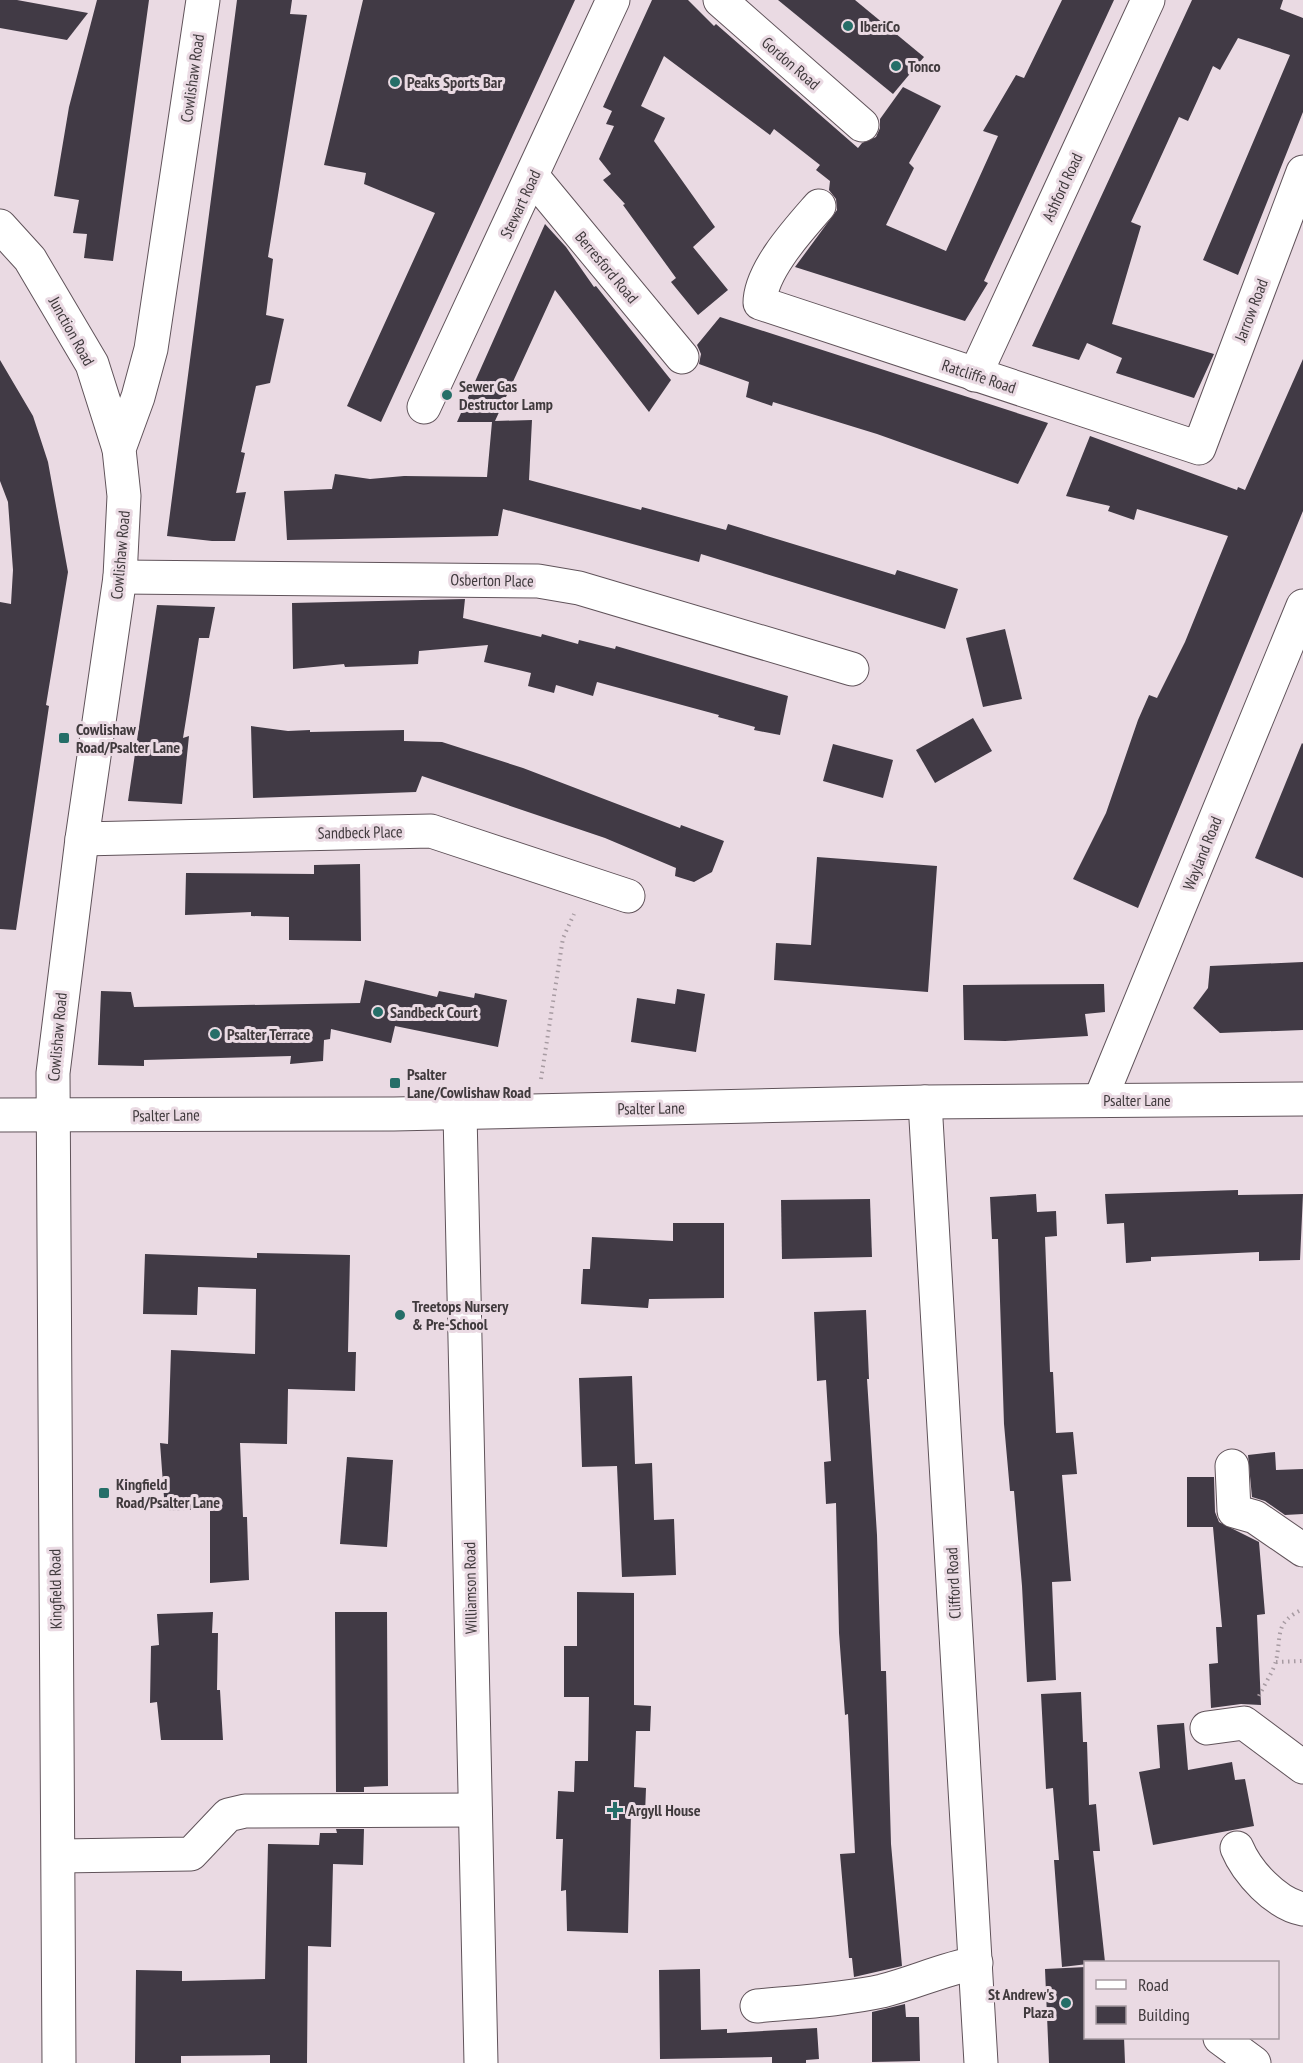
<svg xmlns="http://www.w3.org/2000/svg" width="1303" height="2063" viewBox="0 0 1303 2063" font-family="'PT Sans Narrow',sans-serif">
<style>
.building{fill:#413a45}
.lines{fill:none;stroke-linecap:round;stroke-linejoin:round}
.minor-casing{stroke:#60535a;stroke-width:35}
.path{stroke:#a79ba2;stroke-width:4;stroke-dasharray:1.5 4.5;stroke-linecap:butt}
.minor{stroke:#fff;stroke-width:33}
.poi-dot{fill:#256e68;stroke:#eadae3;stroke-width:2}
.labels{text-anchor:middle;stroke-width:6;stroke-linejoin:round;paint-order:stroke}
.poi-label{font-size:16px;font-weight:bold;fill:#403a3d;stroke:#eadae3;text-anchor:start}
.street-label{font-size:16px;fill:#403a3d;stroke:#eadae3}
</style>
<rect width="100%" height="100%" fill="#eadae3"/>
<g class="building">
<path d="M 0,0 L 17,0 L 88,13 L 67,40 L 0,28 Z"/>
<path d="M 97,0 L 149,0 L 113,261 L 84,258 L 87,234 L 73,233 L 79,200 L 54,196 L 69,107 Z"/>
<path d="M 237,0 L 292,0 L 290,14 L 307,15 L 268,257 L 273,259 L 266,315 L 284,319 L 270,383 L 256,386 L 241,452 L 245,453 L 236,493 L 246,492 L 235,541 L 212,541 L 167,536 Z"/>
<path d="M 363,0 L 575,0 L 381,422 L 347,406 L 435,213 L 364,184 L 366,173 L 324,165 Z"/>
<path d="M 652,0 L 688,0 L 714,26 L 716,24 L 858,148 L 862,143 L 876,137 L 880,128 L 880,119 L 903,87 L 941,106 L 909,163 L 914,168 L 886,225 L 946,251 L 998,136 L 983,131 L 1016,75 L 1024,78 L 1062,0 L 1114,0 L 984,281 L 988,283 L 965,321 L 795,267 L 837,210 L 836,199 L 829,190 L 830,181 L 816,170 L 820,165 L 774,129 L 770,135 L 664,56 L 641,106 L 665,118 L 654,141 L 715,227 L 693,247 L 728,290 L 698,315 L 671,282 L 676,278 L 623,205 L 625,204 L 603,180 L 611,174 L 599,159 L 614,126 L 606,124 L 612,111 L 603,107 Z"/>
<path d="M 778,0 L 855,0 L 924,57 L 893,94 Z"/>
<path d="M 1192,0 L 1283,0 L 1280,9 L 1303,18 L 1303,112 L 1238,275 L 1203,260 L 1290,55 L 1238,38 L 1220,70 L 1213,66 L 1188,121 L 1179,117 L 1131,222 L 1141,226 L 1112,324 L 1214,354 L 1194,398 L 1116,373 L 1122,358 L 1087,343 L 1079,360 L 1032,346 Z"/>
<path d="M 545,224 L 566,247 L 594,287 L 596,286 L 671,380 L 649,412 L 555,290 L 495,421 L 532,420 L 529,480 L 641,510 L 642,507 L 726,530 L 728,524 L 895,575 L 897,570 L 958,589 L 945,629 L 701,554 L 699,562 L 503,509 L 498,536 L 287,540 L 284,491 L 332,489 L 335,474 L 370,479 L 404,476 L 487,477 L 492,422 L 457,422 Z"/>
<path d="M 720,317 L 1048,423 L 1018,484 L 877,434 L 773,402 L 772,406 L 746,397 L 749,382 L 699,364 L 701,354 L 697,345 Z"/>
<path d="M 1303,359 L 1303,511 L 1138,908 L 1073,879 L 1106,813 L 1138,720 L 1149,695 L 1157,698 L 1185,642 L 1228,536 L 1137,509 L 1134,520 L 1108,511 L 1110,506 L 1066,496 L 1090,436 L 1237,490 L 1238,487 L 1245,490 Z"/>
<path d="M 0,360 L 33,416 L 48,462 L 68,572 L 46,705 L 49,706 L 16,930 L 0,929 L 0,602 L 11,604 L 13,570 L 8,502 L 0,481 Z"/>
<path d="M 465,599 L 463,618 L 541,637 L 542,634 L 578,644 L 579,640 L 615,649 L 616,646 L 788,696 L 780,735 L 754,730 L 755,727 L 718,717 L 719,715 L 597,682 L 593,696 L 556,685 L 554,693 L 528,686 L 531,673 L 484,662 L 488,645 L 419,651 L 418,664 L 345,667 L 344,664 L 293,669 L 292,603 Z"/>
<path d="M 157,605 L 215,607 L 209,638 L 199,638 L 183,738 L 189,736 L 182,804 L 128,801 Z"/>
<path d="M 1005,629 L 1022,699 L 983,707 L 966,638 Z"/>
<path d="M 973,718 L 992,751 L 935,783 L 916,750 Z"/>
<path d="M 251,726 L 288,731 L 310,730 L 310,732 L 404,730 L 404,741 L 442,742 L 523,768 L 680,828 L 681,825 L 724,841 L 712,872 L 694,882 L 675,876 L 676,868 L 605,838 L 422,776 L 416,792 L 253,798 Z"/>
<path d="M 1302,743 L 1303,744 L 1303,878 L 1255,858 Z"/>
<path d="M 833,744 L 893,760 L 883,798 L 823,781 Z"/>
<path d="M 817,857 L 937,866 L 928,992 L 774,980 L 776,943 L 811,945 Z"/>
<path d="M 360,864 L 361,941 L 289,940 L 289,917 L 251,916 L 251,912 L 185,915 L 186,873 L 314,874 L 314,865 Z"/>
<path d="M 1303,962 L 1303,1030 L 1220,1033 L 1193,1008 L 1208,988 L 1210,966 Z"/>
<path d="M 365,980 L 437,997 L 439,991 L 474,998 L 475,993 L 507,1000 L 498,1047 L 395,1026 L 391,1043 L 331,1029 L 330,1039 L 324,1040 L 323,1061 L 290,1064 L 291,1056 L 144,1060 L 144,1066 L 98,1065 L 101,991 L 131,992 L 134,1007 L 360,1003 Z"/>
<path d="M 1104,984 L 1105,1012 L 1085,1014 L 1088,1036 L 1005,1041 L 964,1040 L 963,985 Z"/>
<path d="M 677,989 L 705,994 L 696,1052 L 631,1042 L 637,998 L 675,1004 Z"/>
<path d="M 1238,1190 L 1238,1195 L 1303,1194 L 1300,1260 L 1259,1261 L 1259,1252 L 1151,1257 L 1151,1261 L 1126,1263 L 1124,1223 L 1107,1224 L 1105,1194 Z"/>
<path d="M 1036,1194 L 1037,1212 L 1056,1211 L 1057,1236 L 1045,1237 L 1050,1372 L 1053,1372 L 1056,1433 L 1073,1432 L 1077,1474 L 1062,1475 L 1071,1581 L 1052,1582 L 1056,1680 L 1027,1682 L 1022,1586 L 1014,1491 L 1010,1491 L 1004,1424 L 998,1239 L 992,1239 L 990,1197 Z"/>
<path d="M 870,1199 L 872,1257 L 782,1259 L 781,1200 Z"/>
<path d="M 673,1223 L 724,1223 L 724,1298 L 649,1299 L 648,1308 L 581,1304 L 583,1269 L 590,1269 L 592,1237 L 673,1241 Z"/>
<path d="M 257,1253 L 350,1255 L 348,1352 L 356,1352 L 355,1391 L 288,1389 L 287,1444 L 240,1443 L 243,1517 L 247,1517 L 249,1580 L 210,1583 L 210,1509 L 165,1511 L 160,1443 L 168,1444 L 171,1350 L 255,1354 L 256,1289 L 198,1287 L 197,1315 L 143,1314 L 145,1254 L 257,1258 Z"/>
<path d="M 866,1310 L 869,1379 L 867,1379 L 877,1535 L 881,1671 L 886,1671 L 891,1844 L 902,1966 L 854,1977 L 852,1958 L 849,1958 L 840,1854 L 855,1853 L 848,1714 L 845,1715 L 839,1633 L 836,1503 L 826,1504 L 824,1462 L 831,1461 L 826,1380 L 817,1381 L 814,1312 Z"/>
<path d="M 632,1376 L 635,1464 L 652,1463 L 654,1520 L 674,1519 L 676,1575 L 622,1577 L 617,1466 L 582,1467 L 579,1378 Z"/>
<path d="M 1275,1452 L 1276,1470 L 1303,1469 L 1303,1514 L 1285,1515 L 1265,1501 L 1252,1497 L 1248,1455 Z"/>
<path d="M 347,1457 L 393,1460 L 387,1547 L 340,1544 Z"/>
<path d="M 1187,1477 L 1214,1477 L 1215,1512 L 1219,1522 L 1259,1542 L 1265,1614 L 1257,1615 L 1261,1705 L 1241,1704 L 1211,1708 L 1209,1664 L 1218,1663 L 1216,1627 L 1222,1627 L 1213,1527 L 1187,1527 Z"/>
<path d="M 577,1592 L 634,1593 L 634,1705 L 651,1706 L 650,1731 L 636,1731 L 634,1787 L 646,1788 L 645,1814 L 631,1813 L 628,1933 L 567,1931 L 566,1890 L 561,1891 L 563,1839 L 556,1839 L 558,1791 L 574,1792 L 575,1761 L 588,1761 L 589,1697 L 564,1697 L 564,1646 L 577,1646 Z"/>
<path d="M 213,1612 L 212,1633 L 218,1633 L 217,1690 L 220,1690 L 223,1740 L 161,1740 L 157,1702 L 150,1703 L 151,1646 L 159,1645 L 157,1614 Z"/>
<path d="M 335,1612 L 387,1612 L 388,1786 L 364,1787 L 364,1792 L 336,1792 Z"/>
<path d="M 1081,1692 L 1083,1742 L 1087,1742 L 1089,1805 L 1096,1804 L 1100,1851 L 1093,1851 L 1105,1962 L 1062,1967 L 1054,1860 L 1059,1860 L 1053,1788 L 1046,1789 L 1041,1694 Z"/>
<path d="M 1184,1723 L 1188,1770 L 1232,1762 L 1235,1780 L 1245,1779 L 1254,1826 L 1153,1845 L 1139,1772 L 1160,1768 L 1157,1725 Z"/>
<path d="M 336,1829 L 364,1829 L 363,1865 L 333,1864 L 331,1947 L 308,1946 L 307,2063 L 270,2063 L 270,2055 L 181,2056 L 181,2063 L 135,2063 L 136,1970 L 182,1971 L 182,1981 L 265,1979 L 268,1844 L 319,1845 L 320,1833 L 337,1833 Z"/>
<path d="M 1086,1967 L 1086,2037 L 1124,2037 L 1125,2063 L 1049,2063 L 1045,1969 Z"/>
<path d="M 700,1969 L 701,2030 L 727,2029 L 727,2033 L 817,2028 L 819,2059 L 806,2060 L 806,2063 L 772,2063 L 772,2057 L 660,2059 L 659,1970 Z"/>
<path d="M 905,2004 L 906,2017 L 919,2017 L 920,2061 L 872,2062 L 872,2012 Z"/>
</g>
<g class="lines">
<g class="minor-casing">
<g id="minor">
<path d="M 720,0 L 862,125"/>
<path d="M 533,177 L 682,357"/>
<path d="M 819,206 C 799,229 760,271 760,303 L 1199,448 L 1303,172"/>
<path d="M 0,226 L 30,259 L 92,364 L 119,449"/>
<path d="M 975,375 L 1148,0"/>
<path d="M 424,407 L 613,0"/>
<path d="M 120,577 L 538,581 L 579,588 L 852,669"/>
<path d="M 82,839 L 431,831 L 628,896"/>
<path d="M 1100,1100 L 1303,606"/>
<path d="M 925,1102 L 981,2063"/>
<path d="M 460,1113 L 481,2063"/>
<path d="M 0,1115 L 394,1114 L 925,1102 L 1303,1099"/>
<path d="M 1232,1466 L 1234,1511 L 1255,1517 L 1303,1550"/>
<path d="M 1207,1728 L 1244,1723 L 1303,1767"/>
<path d="M 1237,1848 C 1247,1872 1276,1904 1303,1909"/>
<path d="M 60,1856 L 191,1854 L 228,1815 L 245,1811 L 475,1810"/>
<path d="M 757,2006 C 798,2002 841,2000 882,1991 C 914,1983 943,1969 976,1963"/>
<path d="M 1220,2038 L 1254,2063"/>
<path d="M 59,2063 L 53,1073 L 82,839 L 120,577 L 124,496 L 119,449 L 138,397 L 151,349 L 203,0"/>
</g>
</g>
<g class="path">
<path d="M 541,1079 L 563,938 L 574,914"/>
<path d="M 1276,1662 L 1303,1661"/>
<path d="M 1259,1696 C 1264,1685 1273,1672 1276,1661 C 1282,1633 1274,1623 1303,1609"/>
</g>
<use href="#minor" class="minor"/>
</g>
<g class="poi-dot">
<circle cx="848" cy="26" r="6"/>
<circle cx="896" cy="66" r="6"/>
<circle cx="395" cy="82" r="6"/>
<circle cx="447" cy="395" r="6"/>
<rect x="58" y="732" width="12" height="12" rx="3"/>
<circle cx="378" cy="1012" r="6"/>
<circle cx="215" cy="1034" r="6"/>
<rect x="389" y="1077" width="12" height="12" rx="3"/>
<circle cx="400" cy="1315" r="6"/>
<rect x="98" y="1487" width="12" height="12" rx="3"/>
<path d="M612 1801h6v6h6v6h-6v6h-6v-6h-6v-6h6z"/>
<circle cx="1066" cy="2003" r="6"/>
</g>
<g class="labels">
<g class="poi-label">
<text x="860" y="32">IberiCo</text>
<text x="908" y="72">Tonco</text>
<text x="407" y="88">Peaks Sports Bar</text>
<text x="459" y="392">Sewer Gas<tspan x="459" dy="18">Destructor Lamp</tspan></text>
<text x="76" y="735">Cowlishaw<tspan x="76" dy="18">Road/Psalter Lane</tspan></text>
<text x="390" y="1018">Sandbeck Court</text>
<text x="227" y="1040">Psalter Terrace</text>
<text x="407" y="1080">Psalter<tspan x="407" dy="18">Lane/Cowlishaw Road</tspan></text>
<text x="412" y="1312">Treetops Nursery<tspan x="412" dy="18">&amp; Pre-School</tspan></text>
<text x="116" y="1490">Kingfield<tspan x="116" dy="18">Road/Psalter Lane</tspan></text>
<text x="628" y="1816">Argyll House</text>
<text x="1054" y="2000" text-anchor="end">St Andrew's<tspan x="1054" dy="18">Plaza</tspan></text>
</g>
<g class="street-label">
<text transform="translate(791 63) rotate(41)" y="6">Gordon Road</text>
<text transform="translate(192 78) rotate(-82)" y="6">Cowlishaw Road</text>
<text transform="translate(1062 187) rotate(-65)" y="6">Ashford Road</text>
<text transform="translate(520 204) rotate(-65)" y="6">Stewart Road</text>
<text transform="translate(607 267) rotate(50)" y="6">Berresford Road</text>
<text transform="translate(1251 310) rotate(-69)" y="6">Jarrow Road</text>
<text transform="translate(72 331) rotate(61)" y="6">Junction Road</text>
<text transform="translate(979 376) rotate(18)" y="6">Ratcliffe Road</text>
<text transform="translate(120 555) rotate(-85)" y="6">Cowlishaw Road</text>
<text transform="translate(492 580) rotate(1)" y="6">Osberton Place</text>
<text transform="translate(360 832) rotate(-1)" y="6">Sandbeck Place</text>
<text transform="translate(1202 853) rotate(-68)" y="6">Wayland Road</text>
<text transform="translate(57 1037) rotate(-85)" y="6">Cowlishaw Road</text>
<text x="1137" y="1106">Psalter Lane</text>
<text transform="translate(651 1108) rotate(-1)" y="6">Psalter Lane</text>
<text transform="translate(166 1115) rotate(-1)" y="6">Psalter Lane</text>
<text transform="translate(953 1583) rotate(-93)" y="6">Clifford Road</text>
<text transform="translate(470 1588) rotate(-91)" y="6">Williamson Road</text>
<text transform="translate(55 1589) rotate(-91)" y="6">Kingfield Road</text>
</g>
</g>
<rect x="1084" y="1961" width="195" height="78" fill="#eadae3" stroke="#a69aa1" stroke-width="1.5"/>
<rect x="1096" y="1980" width="30" height="9" fill="#ffffff" stroke="#a69aa1" stroke-width="1.5"/>
<text x="1138" y="1991" font-size="18" fill="#403a3d">Road</text>
<rect x="1096" y="2006" width="30" height="18" fill="#413a45" stroke="#a69aa1" stroke-width="1.5"/>
<text x="1138" y="2021" font-size="18" fill="#403a3d">Building</text>
</svg>
